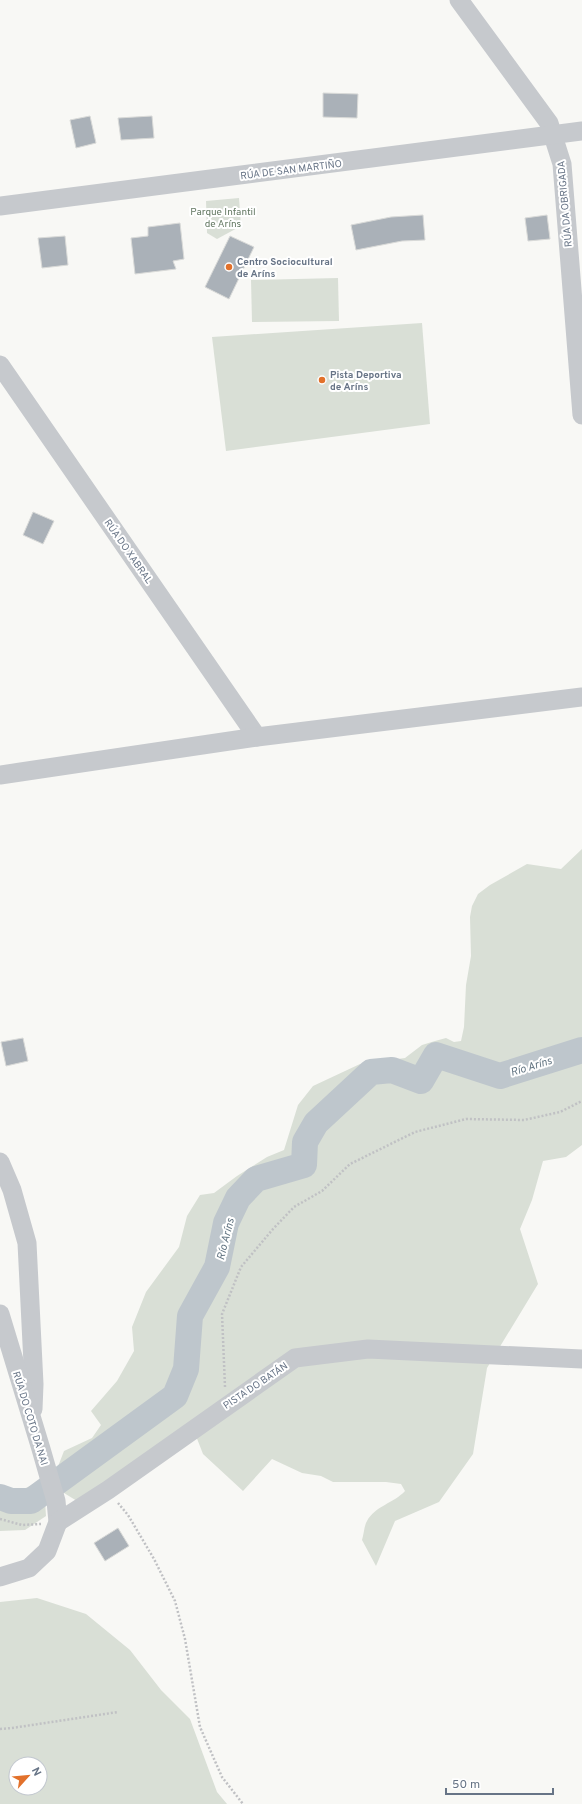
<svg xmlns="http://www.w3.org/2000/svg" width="582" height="1804" viewBox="0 0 582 1804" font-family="Overpass,sans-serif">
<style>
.green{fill:#d9dfd6;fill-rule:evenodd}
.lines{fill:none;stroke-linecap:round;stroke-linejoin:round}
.river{stroke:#bec6cc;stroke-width:26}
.building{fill:#aab1b8;stroke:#d9dad8}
.path{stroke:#c0c1c4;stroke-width:2.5;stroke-dasharray:2 2;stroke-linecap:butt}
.minor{stroke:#c6c9cd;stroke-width:19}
.poi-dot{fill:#e2712b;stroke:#fff;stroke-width:1.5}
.labels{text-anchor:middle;stroke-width:4;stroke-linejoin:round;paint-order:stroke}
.street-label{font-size:10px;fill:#677486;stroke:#fff}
.park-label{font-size:10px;fill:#637862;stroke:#fff}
.poi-label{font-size:10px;font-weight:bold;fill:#677486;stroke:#fff;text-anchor:start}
.water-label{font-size:11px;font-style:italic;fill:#637582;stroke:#fff}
</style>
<rect width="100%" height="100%" fill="#f8f8f5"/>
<g class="green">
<path d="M 239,198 L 241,226 L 217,239 L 207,233 L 206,201 Z"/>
<path d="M 338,278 L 339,321 L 252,322 L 251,280 Z"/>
<path d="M 422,323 L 430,424 L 226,451 L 212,337 Z"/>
<path d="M 582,849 L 582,1145 L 566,1157 L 543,1161 L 532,1200 L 520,1229 L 538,1284 L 487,1368 L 473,1454 L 439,1502 L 395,1521 L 376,1566 L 362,1540 C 364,1534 364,1526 367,1521 C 375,1506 394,1503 405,1491 L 401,1484 L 386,1482 L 333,1482 L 321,1476 L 302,1473 L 272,1459 L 243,1491 L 203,1454 L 196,1436 L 77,1501 L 64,1493 L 57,1469 L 64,1451 L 92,1438 L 101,1425 L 91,1411 L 117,1381 L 134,1351 L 132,1327 L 146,1292 L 179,1247 L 187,1216 L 200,1195 L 214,1193 L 237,1176 L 267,1157 L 284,1150 L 298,1105 L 313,1086 L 360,1064 L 405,1058 L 422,1045 L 435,1041 L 446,1038 L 454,1042 L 461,1041 L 464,1027 L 466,985 L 471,956 L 470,917 L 472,906 L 478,894 L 490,885 L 527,864 L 561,869 Z"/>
<path d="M 37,1483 L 45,1501 L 46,1516 L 25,1530 L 0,1531 L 0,1486 L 21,1490 Z"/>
<path d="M 37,1598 L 86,1614 L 130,1650 L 161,1690 L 190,1719 L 217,1792 L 227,1804 L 0,1804 L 0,1602 ZM 16,1764 L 40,1764 L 40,1788 L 16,1788 Z"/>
</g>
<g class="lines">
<path class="river" d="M 0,1497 L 11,1501 L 31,1501 L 175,1396 L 186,1369 L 190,1316 L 217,1267 L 226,1223 L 238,1198 L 256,1179 L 304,1165 L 305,1142 L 316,1123 L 371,1072 L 392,1070 L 421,1081 L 436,1055 L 500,1076 L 582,1050"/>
</g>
<g class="building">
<path d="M 323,93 L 358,94 L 357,118 L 323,117 Z"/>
<path d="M 90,116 L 96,143 L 76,148 L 70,120 Z"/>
<path d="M 152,116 L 154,138 L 121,140 L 118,118 Z"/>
<path d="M 423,215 L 425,240 L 402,241 L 356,250 L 351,225 L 391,217 Z"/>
<path d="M 547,215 L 550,239 L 528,241 L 525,218 Z"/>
<path d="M 180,223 L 184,259 L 173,261 L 176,269 L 135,274 L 131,238 L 148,236 L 148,227 Z"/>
<path d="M 65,236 L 68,265 L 42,268 L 38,238 Z"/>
<path d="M 230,236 L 254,247 L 229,299 L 205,287 Z"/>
<path d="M 33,512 L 54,521 L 43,544 L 23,535 Z"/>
<path d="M 23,1038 L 28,1061 L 6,1066 L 1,1042 Z"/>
<path d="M 118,1528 L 129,1546 L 105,1561 L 94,1543 Z"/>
</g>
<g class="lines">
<g class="path">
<path d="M 225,1387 L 222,1314 L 241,1267 L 273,1229 L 294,1207 L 322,1191 L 350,1164 L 415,1132 L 466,1119 L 524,1120 L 560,1112 L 582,1101"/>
<path d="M 118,1503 L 128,1515 L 154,1559 L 175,1601 L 185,1639 L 200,1727 L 222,1777 L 243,1804"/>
<path d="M 0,1519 L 22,1525 L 41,1524"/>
<path d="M 0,1729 L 12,1728 L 118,1712"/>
</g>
<g class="minor">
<path d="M 459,0 L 549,123 L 562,164 L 582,415"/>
<path d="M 0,206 L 582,131"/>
<path d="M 0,365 L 257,737"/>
<path d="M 0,775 L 257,737 L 582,697"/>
<path d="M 0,1162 L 12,1190 L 27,1243 L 34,1384 L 33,1409"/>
<path d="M 0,1314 L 41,1449 L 56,1501 L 58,1522 L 47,1551 L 29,1568 L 0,1577"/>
<path d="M 58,1522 L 108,1490 L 295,1358 L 368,1349 L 582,1359"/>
</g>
</g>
<g class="poi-dot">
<circle cx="229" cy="267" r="4"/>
<circle cx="322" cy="380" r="4"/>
</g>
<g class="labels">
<g class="street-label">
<text transform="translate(291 169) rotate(-7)" y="4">RÚA DE SAN MARTIÑO</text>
<text transform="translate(564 204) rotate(-95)" y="4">RÚA DA OBRIGADA</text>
<text transform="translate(129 551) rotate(55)" y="4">RÚA DO XABRAL</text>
<text transform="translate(255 1385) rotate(-34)" y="4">PISTA DO BATÁN</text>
<text transform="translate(31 1418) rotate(73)" y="4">RÚA DO COTO DA NAI</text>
</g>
<g class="park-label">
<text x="223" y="215">Parque Infantil<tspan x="223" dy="12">de Aríns</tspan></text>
</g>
<g class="poi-label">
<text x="237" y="265">Centro Sociocultural<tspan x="237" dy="12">de Aríns</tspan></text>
<text x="330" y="378">Pista Deportiva<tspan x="330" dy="12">de Aríns</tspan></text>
</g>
<g class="water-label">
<text transform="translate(531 1066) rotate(-17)" y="4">Río Aríns</text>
<text transform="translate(225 1239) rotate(-76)" y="4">Río Aríns</text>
</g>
</g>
<g transform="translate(28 1776) rotate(63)"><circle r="19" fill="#ffffff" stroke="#c2c7cf"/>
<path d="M0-3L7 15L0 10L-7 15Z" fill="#e2712b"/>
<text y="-6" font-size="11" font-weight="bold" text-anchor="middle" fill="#677486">N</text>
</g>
<path d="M446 1788v6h107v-6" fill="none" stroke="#677486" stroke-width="2"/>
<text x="452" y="1788" font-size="12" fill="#677486" stroke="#ffffff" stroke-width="3" paint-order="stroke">50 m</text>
</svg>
